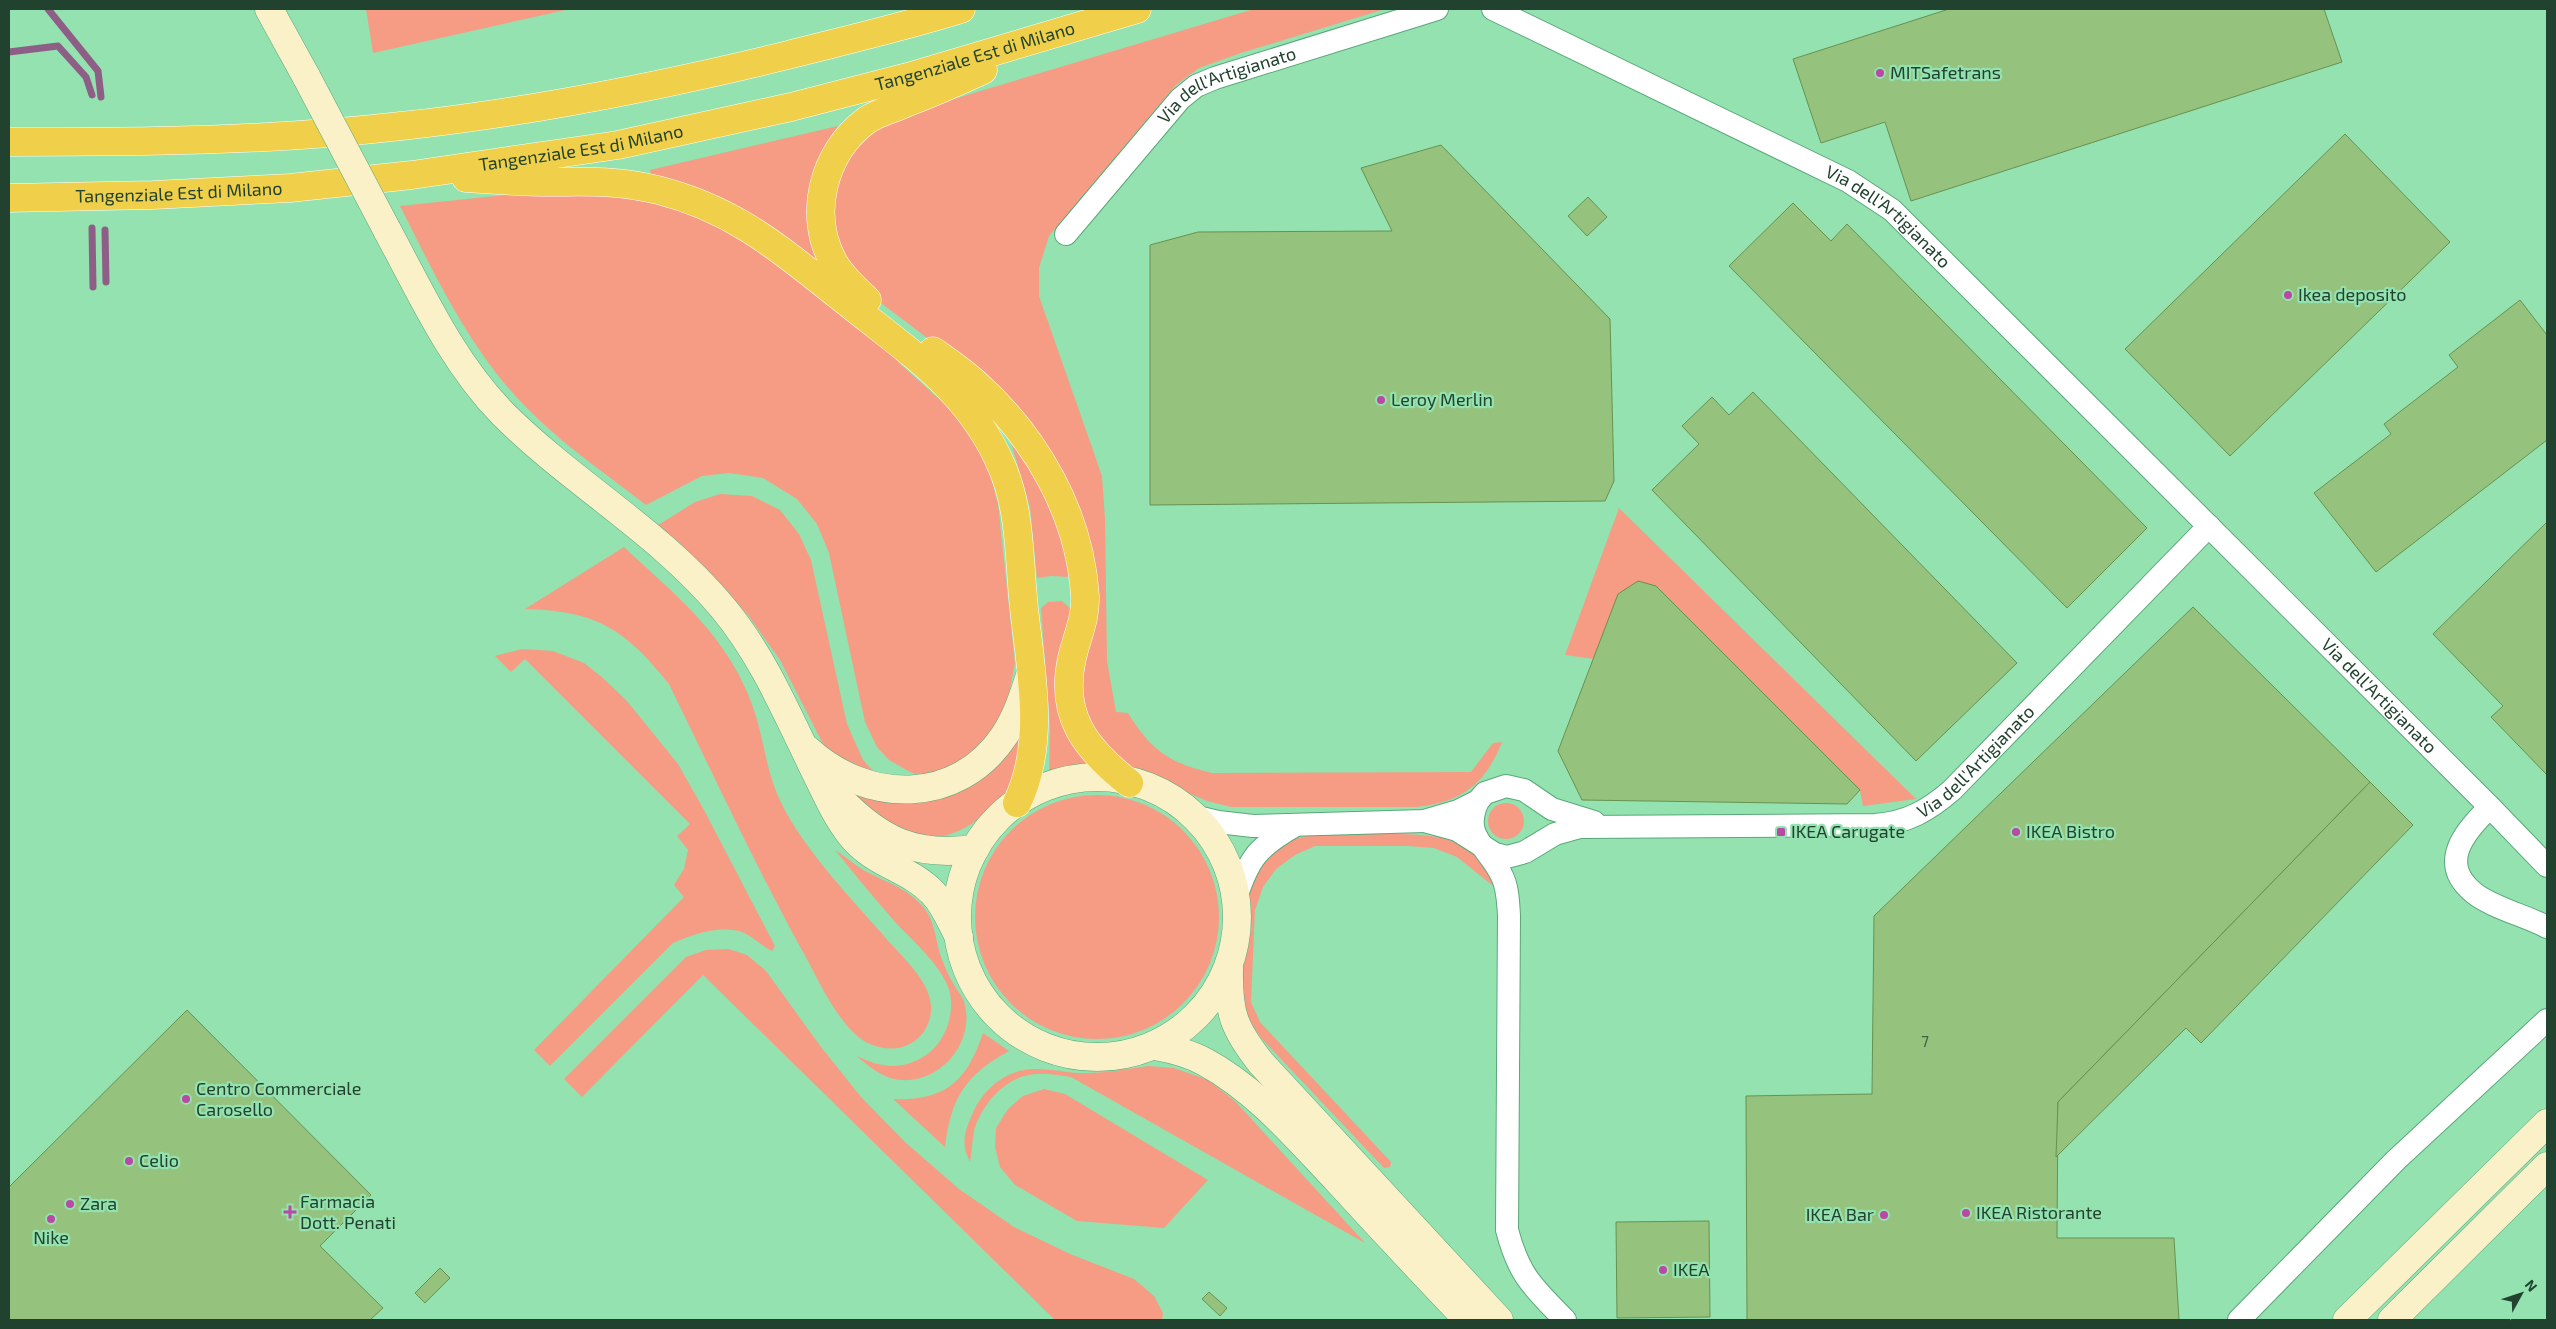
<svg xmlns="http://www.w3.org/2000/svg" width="2556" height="1329" viewBox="0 0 2556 1329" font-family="'Exo 2',sans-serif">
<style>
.green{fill:#f69c84}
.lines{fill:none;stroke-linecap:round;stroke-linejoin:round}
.stream{stroke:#8e5f86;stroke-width:7}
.building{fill:#95c27d;stroke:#679250}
.street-casing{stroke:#5aa879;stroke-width:24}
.secondary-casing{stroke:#5aa879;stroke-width:29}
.highway-casing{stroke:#fff;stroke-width:29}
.street{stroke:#fff;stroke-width:22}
.secondary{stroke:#faf1c9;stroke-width:28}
.highway{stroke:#f0d04a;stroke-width:28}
.secondary-bridge-casing{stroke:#5aa879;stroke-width:29;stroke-linecap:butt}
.secondary-bridge{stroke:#faf1c9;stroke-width:28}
.poi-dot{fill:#b949a5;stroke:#93e2b0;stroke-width:2}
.labels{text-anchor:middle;stroke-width:4.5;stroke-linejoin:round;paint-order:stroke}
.number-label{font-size:15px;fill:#3e6242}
.street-label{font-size:18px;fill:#21422e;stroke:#93e2b0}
.poi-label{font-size:18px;fill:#21422e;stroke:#93e2b0;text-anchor:start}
</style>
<rect width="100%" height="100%" fill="#93e2b0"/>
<g class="green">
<path d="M 366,9 L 570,9 L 373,53 Z"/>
<path d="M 1254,9 L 1385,9 L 1241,53 L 1199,68 L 1176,85 L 1049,236 L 1039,268 L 1039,296 L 1102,476 L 1105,519 L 1107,661 L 1116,712 L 1128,713 C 1151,750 1169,763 1212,773 L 1471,772 L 1493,743 L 1502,742 C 1485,785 1461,802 1417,807 L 1231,807 L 1207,801 L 1126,766 L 1093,736 L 1077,689 L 1092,581 L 991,386 L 881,303 L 860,281 L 843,257 L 831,208 L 836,182 L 850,155 L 869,133 L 887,119 Z"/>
<path d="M 838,126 C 804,179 801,198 816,260 L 651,175 L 650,170 Z"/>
<path d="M 552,190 L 648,195 L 739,230 L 887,346 L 899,363 L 948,407 L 971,436 L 989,470 L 998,504 L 1015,663 L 1005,714 L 968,760 L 924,777 L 910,772 L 889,760 L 877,747 L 865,722 L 829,553 L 817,524 L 797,499 L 763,478 L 729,473 L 702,476 L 646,505 C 609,476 569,449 536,417 C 474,359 438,281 400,206 Z"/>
<path d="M 1010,439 L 1031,470 L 1056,517 L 1070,577 L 1051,576 L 1037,578 L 1030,507 Z"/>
<path d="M 720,494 L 752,496 L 780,510 L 799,534 L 811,560 L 847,724 L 863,760 L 882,781 L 836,758 L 822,742 L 780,660 L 748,615 L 712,575 L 655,527 L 695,502 Z"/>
<path d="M 1619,508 L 1916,799 L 1863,806 L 1860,790 L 1656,586 L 1594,659 L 1565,655 Z"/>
<path d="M 624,547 C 660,581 700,613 727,655 C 738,671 749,694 755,713 C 763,738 766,766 776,791 C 795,840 849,896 884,936 C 905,961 944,991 927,1026 C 913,1055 876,1054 855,1034 C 832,1012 818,979 803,952 C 755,865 713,774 669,684 C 625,629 597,611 525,609 Z"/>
<path d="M 1062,601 L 1073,611 L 1072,627 L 1092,767 L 1069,766 L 1049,771 L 1050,727 L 1041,608 L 1048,602 Z"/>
<path d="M 522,649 L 553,651 L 584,663 L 603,678 L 627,701 L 678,764 L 704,810 L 775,946 L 772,951 C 762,946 752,936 742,932 C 718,925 694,934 673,943 L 550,1066 L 534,1050 L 684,897 L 674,885 L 684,869 L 688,850 L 677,836 L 690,824 L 525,659 L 511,672 L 495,656 Z"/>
<path d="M 1021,732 C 1020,749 1019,770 1010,785 C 988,821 943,849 900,835 C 888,831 858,801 846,791 L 883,802 L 915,803 Z"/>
<circle cx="1097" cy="917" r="122"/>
<circle cx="1506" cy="821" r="18"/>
<path d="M 1312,834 C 1337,834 1361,834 1386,834 C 1438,834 1474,835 1497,889 L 1457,857 L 1434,848 L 1408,846 L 1315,846 L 1295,855 L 1276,869 L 1263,887 L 1255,910 L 1251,1002 L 1260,1022 L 1391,1162 L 1390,1167 L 1384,1168 L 1261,1038 L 1245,1014 L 1238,969 L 1245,943 L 1249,886 L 1263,860 L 1281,843 Z"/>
<path d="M 835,850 C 844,856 852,862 860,868 C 883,882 906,886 924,908 C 935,922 935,938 940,954 C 944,966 949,977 956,988 C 959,993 964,999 965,1005 C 974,1044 940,1083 901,1080 C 883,1079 869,1066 855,1055 C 878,1067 900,1071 923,1057 C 946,1044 958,1009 947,984 C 936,961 914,942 896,923 C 875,899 855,875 835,850 Z"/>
<path d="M 729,949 L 747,955 L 766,971 L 821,1047 L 861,1097 L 905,1142 L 959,1189 L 1014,1227 L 1070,1254 L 1134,1279 L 1154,1296 L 1163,1313 L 1162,1320 L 1055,1320 L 703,975 L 582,1097 L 564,1079 L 686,957 L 706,950 Z"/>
<path d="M 983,1033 L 1009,1051 C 965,1075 951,1098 945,1147 L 893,1099 C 946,1101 967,1081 983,1033 Z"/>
<path d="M 1148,1066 L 1174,1068 L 1208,1080 L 1235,1101 L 1365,1243 L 1071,1077 C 1036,1071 1015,1071 990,1100 C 984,1108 976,1121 974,1131 C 972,1141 972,1152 970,1162 C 961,1144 964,1133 972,1115 C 982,1090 1005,1070 1033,1069 C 1051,1068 1069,1074 1087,1073 C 1107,1073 1127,1069 1148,1066 Z"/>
<path d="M 1044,1089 L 1065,1094 L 1208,1180 L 1164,1228 L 1077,1221 L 1015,1185 L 1000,1167 L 995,1147 L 996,1128 L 1008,1109 L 1023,1096 Z"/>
</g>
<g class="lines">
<g class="stream">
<path d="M 48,9 L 98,71 L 101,97"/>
<path d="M 9,52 L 58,46 L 86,77 L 92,95"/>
<path d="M 92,228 L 93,287"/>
<path d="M 105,230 L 106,282"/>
</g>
</g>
<g class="building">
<path d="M 1949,9 L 2324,9 L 2342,62 L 1911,201 L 1885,122 L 1821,143 L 1793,59 Z"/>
<path d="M 2345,134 L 2450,242 L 2230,456 L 2125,349 Z"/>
<path d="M 1441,145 L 1610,319 L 1614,481 L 1605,501 L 1150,505 L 1150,245 L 1198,232 L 1392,231 L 1361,168 Z"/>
<path d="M 1588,197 L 1607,217 L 1587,236 L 1568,216 Z"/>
<path d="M 1793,203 L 1831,241 L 1847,224 L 2147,528 L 2067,608 L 1729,266 Z"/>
<path d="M 2520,300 L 2547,335 L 2547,440 L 2376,572 L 2314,493 L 2391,434 L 2384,424 L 2458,367 L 2449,355 Z"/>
<path d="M 1753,392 L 2017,663 L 1916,761 L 1652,490 L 1699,444 L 1682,426 L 1712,397 L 1729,415 Z"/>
<path d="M 2547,522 L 2547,775 L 2491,717 L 2503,706 L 2433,634 Z"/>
<path d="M 1638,581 L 1656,586 L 1860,790 L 1847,804 L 1582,800 L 1558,751 L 1618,594 Z"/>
<path d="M 2193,607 L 2370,782 L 2058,1102 L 2057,1238 L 2174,1238 L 2179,1320 L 1747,1320 L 1746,1096 L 1872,1094 L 1874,916 Z"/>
<path d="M 2370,782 L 2413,825 L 2201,1043 L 2186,1028 L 2056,1157 L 2058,1102 Z"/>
<path d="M 187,1010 L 371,1195 L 320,1246 L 383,1308 L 370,1320 L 9,1320 L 9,1187 Z"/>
<path d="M 1709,1221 L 1710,1317 L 1617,1318 L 1616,1222 Z"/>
<path d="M 440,1268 L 450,1278 L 425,1303 L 415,1293 Z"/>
<path d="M 1209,1292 L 1227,1308 L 1220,1316 L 1202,1299 Z"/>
</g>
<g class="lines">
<g class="street-casing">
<g id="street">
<path id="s1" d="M 1493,9 L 1848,181 L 1892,210 L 2490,807 L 2547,866"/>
<path id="s2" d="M 1066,234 L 1180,99 L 1196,86 L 1215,78 L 1437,9"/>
<path d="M 1478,801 C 1461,837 1489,847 1502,876 C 1508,888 1508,902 1509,915 L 1507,1230 C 1519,1276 1533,1287 1565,1320"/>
<path d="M 2490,807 C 2465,831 2437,863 2474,893 C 2491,907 2526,916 2547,927"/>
<path d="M 1193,816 L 1218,822 L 1253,826 L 1424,821 L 1458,811 L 1478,801 L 1485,793 L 1506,786 L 1524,790 L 1552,809 L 1594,822"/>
<path id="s3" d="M 1424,821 L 1457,830 L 1495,854 L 1507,857 L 1525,852 L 1555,834 L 1580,827 L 1875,825 C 1907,823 1929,810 1952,790 L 2209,526"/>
<path d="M 1236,898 C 1249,857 1259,846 1296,825"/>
<path d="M 2239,1320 L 2396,1160 L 2547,1020"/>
</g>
</g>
<g class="secondary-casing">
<g id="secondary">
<path d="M 269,9 L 307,78"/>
<path d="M 387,230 C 421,293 452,362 503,414 C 572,483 660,532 723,608 C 763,656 787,714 814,769 C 825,791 835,815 850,834 C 874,865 908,867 933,893 C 945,906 951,922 959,937"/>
<path d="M 808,750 C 867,804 957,806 1004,736 C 1017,717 1024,694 1031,672"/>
<circle cx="1097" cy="917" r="140"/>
<path d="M 840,799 C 881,841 915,857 975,849"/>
<path d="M 1229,969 C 1228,1013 1234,1029 1261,1063 L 1499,1320"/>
<path d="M 1155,1046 C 1172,1049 1189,1053 1205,1062 C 1257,1090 1298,1139 1338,1181 C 1381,1228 1424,1274 1468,1320"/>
<path d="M 2347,1320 L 2547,1123"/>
<path d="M 2392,1320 L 2547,1166"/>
</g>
</g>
<g class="highway-casing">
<g id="highway">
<path d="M 9,142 C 140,142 271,141 401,126 C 532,112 661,86 788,55 C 846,40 904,27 961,9"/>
<path d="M 466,178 C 494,180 522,182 550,182 C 591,182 617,180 658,190 C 740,211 784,253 848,303 C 910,353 970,391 1002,467 C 1021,511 1019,562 1024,608 C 1031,673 1046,742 1017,803"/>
<path id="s4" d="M 9,198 L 153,195 L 290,188 L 412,175 L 618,145 L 791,107 L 915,75 L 1137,9"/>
<path d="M 867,300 C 855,289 842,277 834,263 C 807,215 823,152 867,120 C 879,112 893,109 906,103 C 932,93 957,82 983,70"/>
<path d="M 933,351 C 947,361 962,371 975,383 C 1036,437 1080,514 1085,596 C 1086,619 1077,636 1072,658 C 1059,716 1086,749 1129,783"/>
</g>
</g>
<use href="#street" class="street"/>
<use href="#secondary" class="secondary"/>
<use href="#highway" class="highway"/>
<g class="secondary-bridge-casing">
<path id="secondary-bridge" d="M 307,78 L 387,230"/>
</g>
<use href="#secondary-bridge" class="secondary-bridge"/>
</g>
<g class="poi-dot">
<circle cx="1880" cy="73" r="5"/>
<circle cx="2288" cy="295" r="5"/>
<circle cx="1381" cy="400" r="5"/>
<rect x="1776" y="827" width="10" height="10" rx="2.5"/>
<circle cx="2016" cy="832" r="5"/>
<circle cx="186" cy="1099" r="5"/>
<circle cx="129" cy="1161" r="5"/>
<circle cx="70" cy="1204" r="5"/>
<path d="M287.5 1204.5h5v5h5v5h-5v5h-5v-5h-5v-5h5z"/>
<circle cx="1966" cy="1213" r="5"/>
<circle cx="1884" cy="1215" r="5"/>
<circle cx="51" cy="1219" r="5"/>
<circle cx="1663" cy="1270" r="5"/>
</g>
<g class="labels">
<g class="number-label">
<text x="1925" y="1047">7</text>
</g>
<g class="street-label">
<text dy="6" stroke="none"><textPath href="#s4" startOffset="980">Tangenziale Est di Milano</textPath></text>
<text dy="6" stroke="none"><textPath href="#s2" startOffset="225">Via dell'Artigianato</textPath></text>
<text dy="6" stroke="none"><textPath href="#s4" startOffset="575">Tangenziale Est di Milano</textPath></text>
<text dy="6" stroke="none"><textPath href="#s4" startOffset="170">Tangenziale Est di Milano</textPath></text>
<text dy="6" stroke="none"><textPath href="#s1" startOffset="448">Via dell'Artigianato</textPath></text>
<text dy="6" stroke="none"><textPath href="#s1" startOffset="1135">Via dell'Artigianato</textPath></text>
<text dy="6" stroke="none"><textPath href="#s3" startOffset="589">Via dell'Artigianato</textPath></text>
</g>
<g class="poi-label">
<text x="1890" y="79">MITSafetrans</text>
<text x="2298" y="301">Ikea deposito</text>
<text x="1391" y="406">Leroy Merlin</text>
<text x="1791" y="838">IKEA Carugate</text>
<text x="2026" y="838">IKEA Bistro</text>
<text x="196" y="1095">Centro Commerciale<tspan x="196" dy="21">Carosello</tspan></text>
<text x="139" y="1167">Celio</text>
<text x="300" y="1208">Farmacia<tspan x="300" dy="21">Dott. Penati</tspan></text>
<text x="80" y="1210">Zara</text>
<text x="1976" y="1219">IKEA Ristorante</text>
<text x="1874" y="1221" text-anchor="end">IKEA Bar</text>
<text x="51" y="1244" text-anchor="middle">Nike</text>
<text x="1673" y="1276">IKEA</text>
</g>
</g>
<rect width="2556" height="1329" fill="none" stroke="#21422e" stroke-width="20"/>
<g transform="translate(2521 1294) rotate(50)" stroke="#93e2b0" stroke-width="4" paint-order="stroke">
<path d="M0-4L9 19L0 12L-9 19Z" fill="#21422e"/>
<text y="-8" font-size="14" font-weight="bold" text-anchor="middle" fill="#21422e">N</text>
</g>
</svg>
